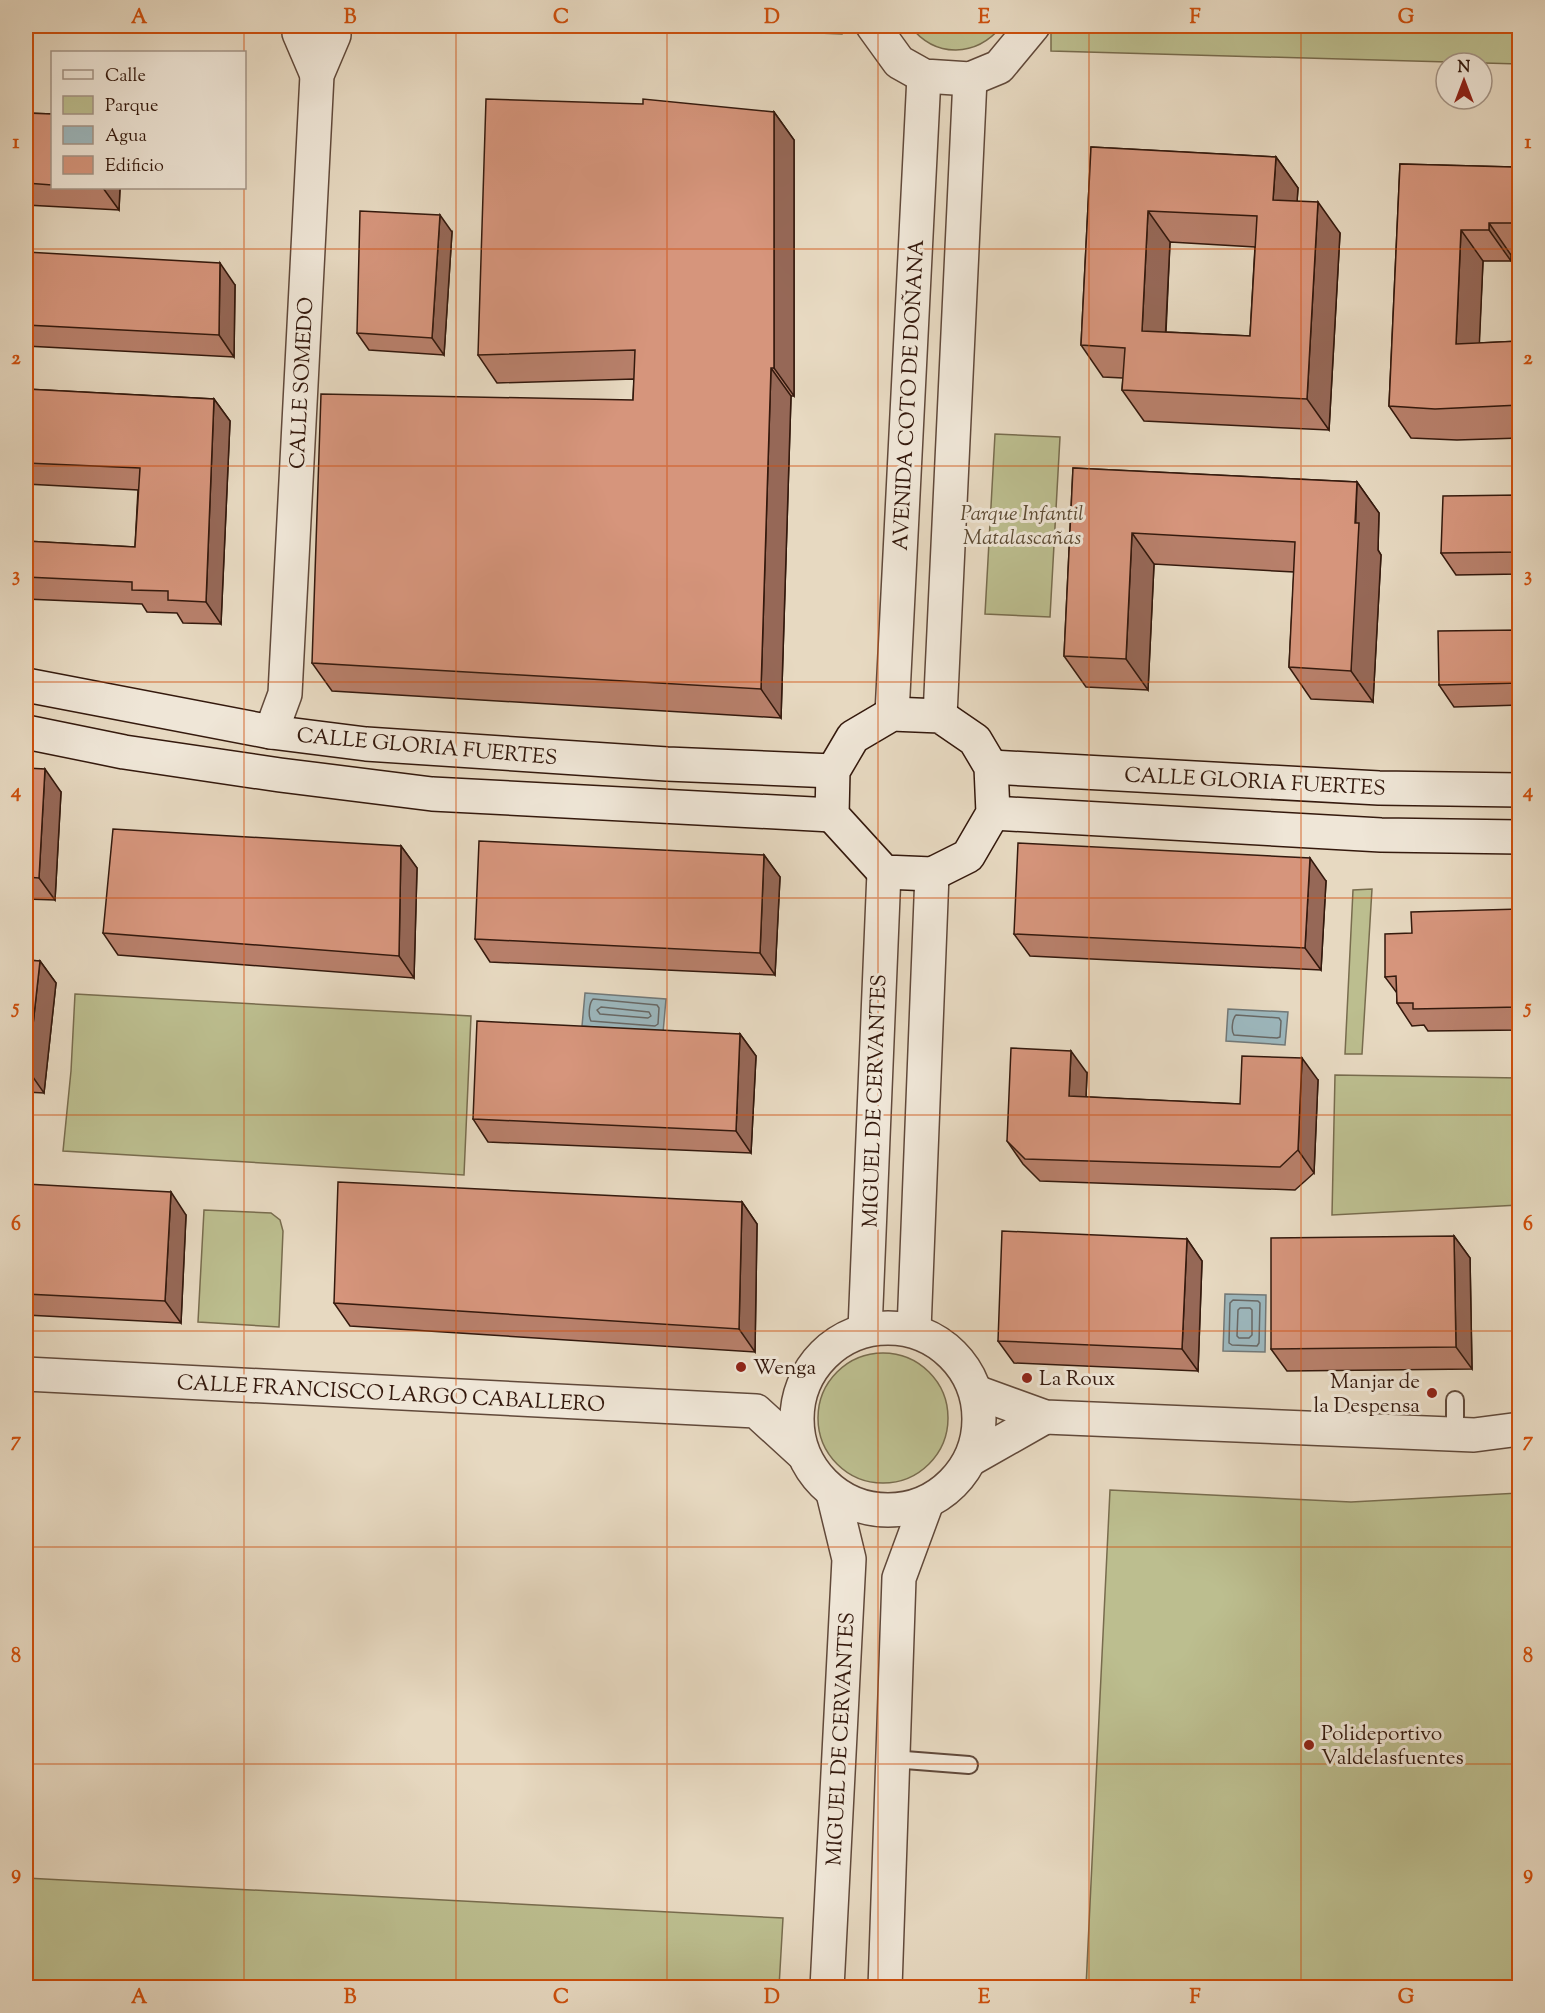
<svg xmlns="http://www.w3.org/2000/svg" width="1545" height="2013" viewBox="0 0 1545 2013" font-family="'Sorts Mill Goudy',serif">
<style>
.green{fill:#bcbe8f;stroke:#786c4e;stroke-width:1.5}
.water{fill:#9cb7bd;stroke:#727877;stroke-width:1.5}
.lines{fill:none;stroke-linecap:round;stroke-linejoin:round}
.shore{stroke:#686865;stroke-width:1.5}
.lane-casing{stroke:#61493a;stroke-width:20}
.street-casing{stroke:#61493a;stroke-width:36}
.secondary-casing{stroke:#34190d;stroke-width:36}
.lane{stroke:#efe6d7;stroke-width:16}
.street{stroke:#efe6d7;stroke-width:33}
.secondary{stroke:#efe6d7;stroke-width:33}
.wall{fill:#b8806b;stroke:#34190d;stroke-width:1.5;fill-rule:evenodd}
.shaded-wall{fill:#966857;stroke:#34190d;stroke-width:1.5}
.building{fill:#d6957c;stroke:#34190d;stroke-width:1.5;fill-rule:evenodd}
.grid{fill:none;stroke:#cd4f0c;stroke-width:1.5;stroke-opacity:0.55}
.poi-dot{fill:#8f2418;stroke:#efe6d7;stroke-width:2}
.labels{text-anchor:middle;stroke-width:6;stroke-linejoin:round;paint-order:stroke}
.street-label{font-size:21px;fill:#34190d;stroke:#efe6d7}
.park-label{font-size:21px;font-style:italic;fill:#5d4b34;stroke:#efe6d7}
.poi-label{font-size:21px;fill:#34190d;stroke:#efe6d7;text-anchor:start}
.neatline{fill:none;stroke:#cd4f0c;stroke-width:2}
.grid-label{font-size:20px;text-anchor:middle;font-weight:bold;fill:#cd4f0c}
</style>
<rect width="100%" height="100%" fill="#e7d9c1"/>
<filter id="stains"><feTurbulence type="fractalNoise" baseFrequency=".00333" numOctaves="4"/><feColorMatrix values="0 0 0 0 .2 0 0 0 0 .09 0 0 0 0 .02 0 0 0 .5 -.17"/></filter>
<radialGradient id="worn" r=".72"><stop offset=".6" stop-color="#630" stop-opacity="0"/><stop offset="1" stop-color="#630" stop-opacity=".3"/></radialGradient>
<g class="green">
<path d="M 646,26 L 843,26 L 842,34 Z"/>
<path d="M 910,26 L 1002,26 C 976,57 936,59 910,26 Z"/>
<path d="M 1051,26 L 1519,26 L 1519,64 L 1051,51 Z"/>
<path d="M 995,434 L 1060,437 L 1050,617 L 985,614 Z"/>
<path d="M 1372,889 L 1362,1054 L 1345,1054 L 1353,890 Z"/>
<path d="M 75,994 L 471,1016 L 464,1175 L 63,1151 L 71,1071 Z"/>
<path d="M 1335,1075 L 1519,1078 L 1519,1205 L 1332,1215 Z"/>
<path d="M 204,1210 L 271,1213 L 280,1220 L 283,1231 L 279,1327 L 198,1322 Z"/>
<circle cx="883" cy="1418" r="65"/>
<path d="M 1110,1490 L 1351,1502 L 1519,1493 L 1519,1987 L 1086,1987 Z"/>
<path d="M 26,1878 L 783,1918 L 779,1987 L 26,1987 Z"/>
</g>
<g class="water">
<path d="M 585,993 L 666,999 L 663,1033 L 582,1026 Z"/>
<path d="M 1228,1009 L 1288,1012 L 1285,1045 L 1226,1041 Z"/>
<path d="M 1225,1294 L 1266,1295 L 1265,1352 L 1223,1351 Z"/>
</g>
<g class="lines">
<g class="shore">
<path d="M 593,999 L 657,1005 L 659,1008 L 658,1024 L 655,1026 L 591,1021 C 588,1016 589,1003 593,999 Z"/>
<path d="M 601,1007 L 649,1012 L 651,1016 L 648,1018 L 600,1014 L 597,1010 Z"/>
<path d="M 1236,1015 L 1279,1018 L 1281,1021 L 1280,1037 L 1277,1038 L 1234,1035 C 1231,1031 1232,1019 1236,1015 Z"/>
<path d="M 1233,1300 L 1258,1301 L 1260,1303 L 1259,1343 L 1257,1346 L 1232,1345 L 1229,1343 L 1230,1303 Z"/>
<path d="M 1240,1308 L 1250,1308 L 1252,1310 L 1252,1335 L 1249,1338 L 1239,1338 L 1237,1336 L 1238,1310 Z"/>
</g>
<g class="lane-casing">
<g id="lane">
<path d="M 1455,1434 L 1455,1400"/>
<path d="M 892,1759 L 969,1765"/>
</g>
</g>
<g class="street-casing">
<g id="street">
<path d="M 873,26 L 899,62 L 924,76 L 970,79 L 999,67 L 1033,26"/>
<path d="M 299,33 L 317,75"/>
<path d="M 892,714 L 924,76"/>
<path d="M 940,716 L 970,79"/>
<path d="M 271,732 L 285,694 L 317,75 L 334,35"/>
<circle cx="888" cy="1419" r="91"/>
<path d="M 865,1330 L 884,872"/>
<path d="M 914,1330 L 932,874"/>
<path d="M 26,1374 L 756,1411 L 802,1453"/>
<path d="M 976,1392 L 1045,1417 L 1474,1435 L 1520,1429"/>
<path d="M 971,1459 L 1045,1417"/>
<path d="M 827,1988 L 849,1559 L 833,1493"/>
<path d="M 885,1988 L 899,1578 L 927,1502"/>
</g>
</g>
<g class="secondary-casing">
<g id="secondary">
<path d="M 26,685 L 271,732 L 366,744 L 667,764 L 833,771"/>
<path d="M 892,714 L 940,716 L 975,740 L 991,767 L 993,813 L 968,856 L 932,874 L 884,872 L 832,815 L 833,771 L 853,737 Z"/>
<path d="M 26,732 L 124,752 L 280,775 L 432,794 L 832,815"/>
<path d="M 991,767 L 1379,788 L 1520,790"/>
<path d="M 993,813 L 1381,835 L 1520,837"/>
</g>
</g>
<use href="#lane" class="lane"/>
<use href="#street" class="street"/>
<use href="#secondary" class="secondary"/>
</g>
<g class="wall">
<path d="M 774,112 L 794,140 L 794,396 L 791,396 L 781,718 L 332,691 L 312,663 L 633,400 L 634,379 L 497,383 L 478,355 Z"/>
<path d="M 26,113 L 52,114 L 52,188 L 120,188 L 119,210 L 26,205 Z"/>
<path d="M 1091,147 L 1276,157 L 1298,188 L 1297,201 L 1340,233 L 1329,430 L 1144,421 L 1122,390 L 1123,378 L 1103,377 L 1081,345 ZM 1170,242 L 1255,247 L 1250,336 L 1166,332 Z"/>
<path d="M 1400,164 L 1513,167 L 1520,176 L 1520,254 L 1511,255 L 1511,261 L 1483,261 L 1479,343 L 1520,341 L 1520,438 L 1457,440 L 1411,438 L 1389,406 Z"/>
<path d="M 452,232 L 444,355 L 369,350 L 357,333 Z"/>
<path d="M 26,252 L 235,285 L 234,357 L 26,346 Z"/>
<path d="M 26,389 L 214,399 L 230,421 L 221,624 L 183,623 L 177,613 L 147,612 L 142,604 L 26,599 L 26,541 L 135,547 L 138,490 L 26,484 Z"/>
<path d="M 1073,468 L 1357,482 L 1379,513 L 1378,550 L 1381,555 L 1373,702 L 1311,699 L 1289,667 L 1294,572 L 1154,564 L 1148,690 L 1086,687 L 1064,656 Z"/>
<path d="M 1520,495 L 1520,574 L 1456,575 L 1441,553 Z"/>
<path d="M 1520,630 L 1520,705 L 1454,707 L 1439,685 Z"/>
<path d="M 26,768 L 61,792 L 55,900 L 26,899 Z"/>
<path d="M 401,846 L 417,868 L 414,978 L 118,955 L 103,933 Z"/>
<path d="M 764,855 L 780,877 L 775,975 L 490,962 L 475,939 Z"/>
<path d="M 1326,881 L 1321,970 L 1030,956 L 1014,934 Z"/>
<path d="M 1520,909 L 1520,1030 L 1428,1031 L 1424,1025 L 1412,1026 L 1397,1003 L 1397,993 L 1385,977 L 1412,933 Z"/>
<path d="M 26,960 L 40,961 L 56,983 L 44,1093 L 26,1092 Z"/>
<path d="M 740,1034 L 756,1056 L 751,1153 L 488,1142 L 473,1119 Z"/>
<path d="M 1087,1073 L 1086,1097 L 1240,1104 L 1318,1080 L 1314,1173 L 1295,1190 L 1040,1181 L 1023,1164 L 1007,1141 Z"/>
<path d="M 26,1184 L 186,1215 L 181,1323 L 26,1315 Z"/>
<path d="M 742,1202 L 757,1224 L 755,1352 L 350,1326 L 334,1303 Z"/>
<path d="M 1454,1236 L 1470,1258 L 1472,1369 L 1287,1371 L 1271,1349 Z"/>
<path d="M 1187,1239 L 1202,1261 L 1198,1371 L 1014,1363 L 998,1341 Z"/>
</g>
<g class="shaded-wall">
<path d="M 774,112 L 794,140 L 794,396 L 774,368 Z"/>
<path d="M 1276,157 L 1298,188 L 1295,232 L 1273,200 Z"/>
<path d="M 1513,167 L 1520,176 L 1520,227 L 1517,223 L 1513,195 Z"/>
<path d="M 103,188 L 120,188 L 119,210 Z"/>
<path d="M 1318,202 L 1340,233 L 1329,430 L 1307,399 Z"/>
<path d="M 1148,211 L 1170,242 L 1164,363 L 1142,331 Z"/>
<path d="M 440,215 L 452,232 L 444,355 L 432,338 Z"/>
<path d="M 1489,223 L 1511,255 L 1511,261 L 1489,230 Z"/>
<path d="M 1461,230 L 1483,261 L 1478,375 L 1456,344 Z"/>
<path d="M 220,263 L 235,285 L 234,357 L 219,335 Z"/>
<path d="M 771,368 L 791,396 L 781,718 L 761,689 Z"/>
<path d="M 214,399 L 230,421 L 221,624 L 206,602 Z"/>
<path d="M 1357,482 L 1379,513 L 1378,550 L 1381,555 L 1373,702 L 1351,671 Z"/>
<path d="M 1132,533 L 1154,564 L 1148,690 L 1126,659 Z"/>
<path d="M 45,769 L 61,792 L 55,900 L 39,878 Z"/>
<path d="M 401,846 L 417,868 L 414,978 L 399,956 Z"/>
<path d="M 764,855 L 780,877 L 775,975 L 760,953 Z"/>
<path d="M 1310,858 L 1326,881 L 1321,970 L 1305,948 Z"/>
<path d="M 40,961 L 56,983 L 44,1093 L 28,1070 Z"/>
<path d="M 740,1034 L 756,1056 L 751,1153 L 736,1131 Z"/>
<path d="M 1071,1051 L 1087,1073 L 1085,1118 L 1069,1096 Z"/>
<path d="M 1302,1058 L 1318,1080 L 1314,1173 L 1298,1150 Z"/>
<path d="M 171,1192 L 186,1215 L 181,1323 L 165,1301 Z"/>
<path d="M 742,1202 L 757,1224 L 755,1352 L 739,1329 Z"/>
<path d="M 1454,1236 L 1470,1258 L 1472,1369 L 1456,1347 Z"/>
<path d="M 1187,1239 L 1202,1261 L 1198,1371 L 1182,1349 Z"/>
</g>
<g class="building">
<path d="M 486,99 L 643,104 L 643,99 L 774,112 L 774,368 L 771,368 L 761,689 L 312,663 L 321,394 L 633,400 L 635,350 L 478,355 Z"/>
<path d="M 26,113 L 52,114 L 52,185 L 26,183 Z"/>
<path d="M 1091,147 L 1276,157 L 1273,200 L 1318,202 L 1307,399 L 1122,390 L 1125,348 L 1081,345 ZM 1148,211 L 1257,216 L 1250,336 L 1142,331 Z"/>
<path d="M 1400,164 L 1513,167 L 1513,195 L 1515,195 L 1517,223 L 1489,223 L 1489,230 L 1461,230 L 1456,344 L 1520,341 L 1520,405 L 1435,409 L 1389,406 Z"/>
<path d="M 360,211 L 440,215 L 432,338 L 357,333 Z"/>
<path d="M 26,252 L 220,263 L 219,335 L 26,325 Z"/>
<path d="M 26,389 L 214,399 L 206,602 L 168,600 L 168,591 L 132,590 L 132,582 L 26,577 L 26,541 L 135,547 L 140,468 L 26,463 Z"/>
<path d="M 1073,468 L 1357,482 L 1355,523 L 1359,523 L 1351,671 L 1289,667 L 1295,542 L 1132,533 L 1126,659 L 1064,656 Z"/>
<path d="M 1520,495 L 1520,552 L 1441,553 L 1443,496 Z"/>
<path d="M 1520,630 L 1520,683 L 1439,685 L 1438,631 Z"/>
<path d="M 26,768 L 45,769 L 39,878 L 26,877 Z"/>
<path d="M 113,829 L 401,846 L 399,956 L 103,933 Z"/>
<path d="M 479,841 L 764,855 L 760,953 L 475,939 Z"/>
<path d="M 1018,843 L 1310,858 L 1305,948 L 1014,934 Z"/>
<path d="M 1520,909 L 1520,1007 L 1413,1009 L 1413,1003 L 1397,1003 L 1396,976 L 1385,977 L 1385,934 L 1412,933 L 1411,912 Z"/>
<path d="M 26,960 L 40,961 L 28,1070 L 26,1070 Z"/>
<path d="M 477,1021 L 740,1034 L 736,1131 L 473,1119 Z"/>
<path d="M 1011,1048 L 1071,1051 L 1069,1096 L 1240,1104 L 1242,1056 L 1302,1058 L 1298,1150 L 1280,1167 L 1025,1159 L 1007,1141 Z"/>
<path d="M 338,1182 L 742,1202 L 739,1329 L 334,1303 Z"/>
<path d="M 26,1184 L 171,1192 L 165,1301 L 26,1294 Z"/>
<path d="M 1002,1231 L 1187,1239 L 1182,1349 L 998,1341 Z"/>
<path d="M 1454,1236 L 1456,1347 L 1271,1349 L 1271,1238 Z"/>
</g>
<path class="grid" d="M 244,26 L 244,52M 456,26 L 456,1988M 667,26 L 667,1988M 878,26 L 878,1988M 1089,26 L 1089,1988M 1301,26 L 1301,1988M 244,188 L 244,1988M 26,249 L 1520,249M 26,466 L 1520,466M 26,682 L 1520,682M 26,898 L 1520,898M 26,1115 L 1520,1115M 26,1331 L 1520,1331M 26,1547 L 1520,1547M 26,1764 L 1520,1764"/>
<g class="poi-dot">
<circle cx="741" cy="1367" r="6"/>
<circle cx="1027" cy="1378" r="6"/>
<circle cx="1432" cy="1393" r="6"/>
<circle cx="1309" cy="1745" r="6"/>
</g>
<g class="labels">
<g class="street-label">
<text transform="translate(301 383) rotate(-87)" y="7">CALLE SOMEDO</text>
<text transform="translate(908 395) rotate(-87)" y="7">AVENIDA COTO DE DOÑANA</text>
<text transform="translate(427 746) rotate(5)" y="7">CALLE GLORIA FUERTES</text>
<text transform="translate(1255 781) rotate(3)" y="7">CALLE GLORIA FUERTES</text>
<text transform="translate(874 1101) rotate(-88)" y="7">MIGUEL DE CERVANTES</text>
<text transform="translate(391 1393) rotate(3)" y="7">CALLE FRANCISCO LARGO CABALLERO</text>
<text transform="translate(840 1739) rotate(-87)" y="7">MIGUEL DE CERVANTES</text>
</g>
<g class="park-label">
<text x="1022" y="520">Parque Infantil<tspan x="1022" dy="24">Matalascañas</tspan></text>
</g>
<g class="poi-label">
<text x="753" y="1374">Wenga</text>
<text x="1039" y="1385">La Roux</text>
<text x="1420" y="1388" text-anchor="end">Manjar de<tspan x="1420" dy="24">la Despensa</tspan></text>
<text x="1321" y="1740">Polideportivo<tspan x="1321" dy="24">Valdelasfuentes</tspan></text>
</g>
</g>
<rect width="1545" height="2013" fill="none" stroke="#e7d9c1" stroke-width="66"/>
<rect x="51" y="51" width="195" height="138" fill="#efe6d7" stroke="#a49486" stroke-width="1.5"/>
<rect x="63" y="70" width="30" height="9" fill="#efe6d7" stroke="#a49486" stroke-width="1.5"/>
<text x="105" y="81" font-size="18" fill="#34190d">Calle</text>
<rect x="63" y="96" width="30" height="18" fill="#bcbe8f" stroke="#a49486" stroke-width="1.5"/>
<text x="105" y="111" font-size="18" fill="#34190d">Parque</text>
<rect x="63" y="126" width="30" height="18" fill="#9cb7bd" stroke="#a49486" stroke-width="1.5"/>
<text x="105" y="141" font-size="18" fill="#34190d">Agua</text>
<rect x="63" y="156" width="30" height="18" fill="#d6957c" stroke="#a49486" stroke-width="1.5"/>
<text x="105" y="171" font-size="18" fill="#34190d">Edificio</text>
<g transform="translate(1464 81)"><circle r="28" fill="#efe6d7" stroke="#a49486" stroke-width="1.5"/>
<path d="M0-4.5L10 22L0 15L-10 22Z" fill="#8f2418"/>
<text y="-9" font-size="16" font-weight="bold" text-anchor="middle" fill="#34190d">N</text>
</g>
<rect x="33" y="33" width="1479" height="1947" class="neatline"/>
<g class="grid-label">
<text x="139" y="23">A</text>
<text x="350" y="23">B</text>
<text x="561" y="23">C</text>
<text x="772" y="23">D</text>
<text x="984" y="23">E</text>
<text x="1195" y="23">F</text>
<text x="1406" y="23">G</text>
<text x="16" y="148">1</text>
<text x="1528" y="148">1</text>
<text x="16" y="364">2</text>
<text x="1528" y="364">2</text>
<text x="16" y="581">3</text>
<text x="1528" y="581">3</text>
<text x="16" y="797">4</text>
<text x="1528" y="797">4</text>
<text x="16" y="1013">5</text>
<text x="1528" y="1013">5</text>
<text x="16" y="1230">6</text>
<text x="1528" y="1230">6</text>
<text x="16" y="1446">7</text>
<text x="1528" y="1446">7</text>
<text x="16" y="1662">8</text>
<text x="1528" y="1662">8</text>
<text x="16" y="1879">9</text>
<text x="1528" y="1879">9</text>
<text x="139" y="2003">A</text>
<text x="350" y="2003">B</text>
<text x="561" y="2003">C</text>
<text x="772" y="2003">D</text>
<text x="984" y="2003">E</text>
<text x="1195" y="2003">F</text>
<text x="1406" y="2003">G</text>
</g>
<rect width="100%" height="100%" filter="url(#stains)"/>
<rect width="100%" height="100%" fill="url(#worn)"/>
</svg>
